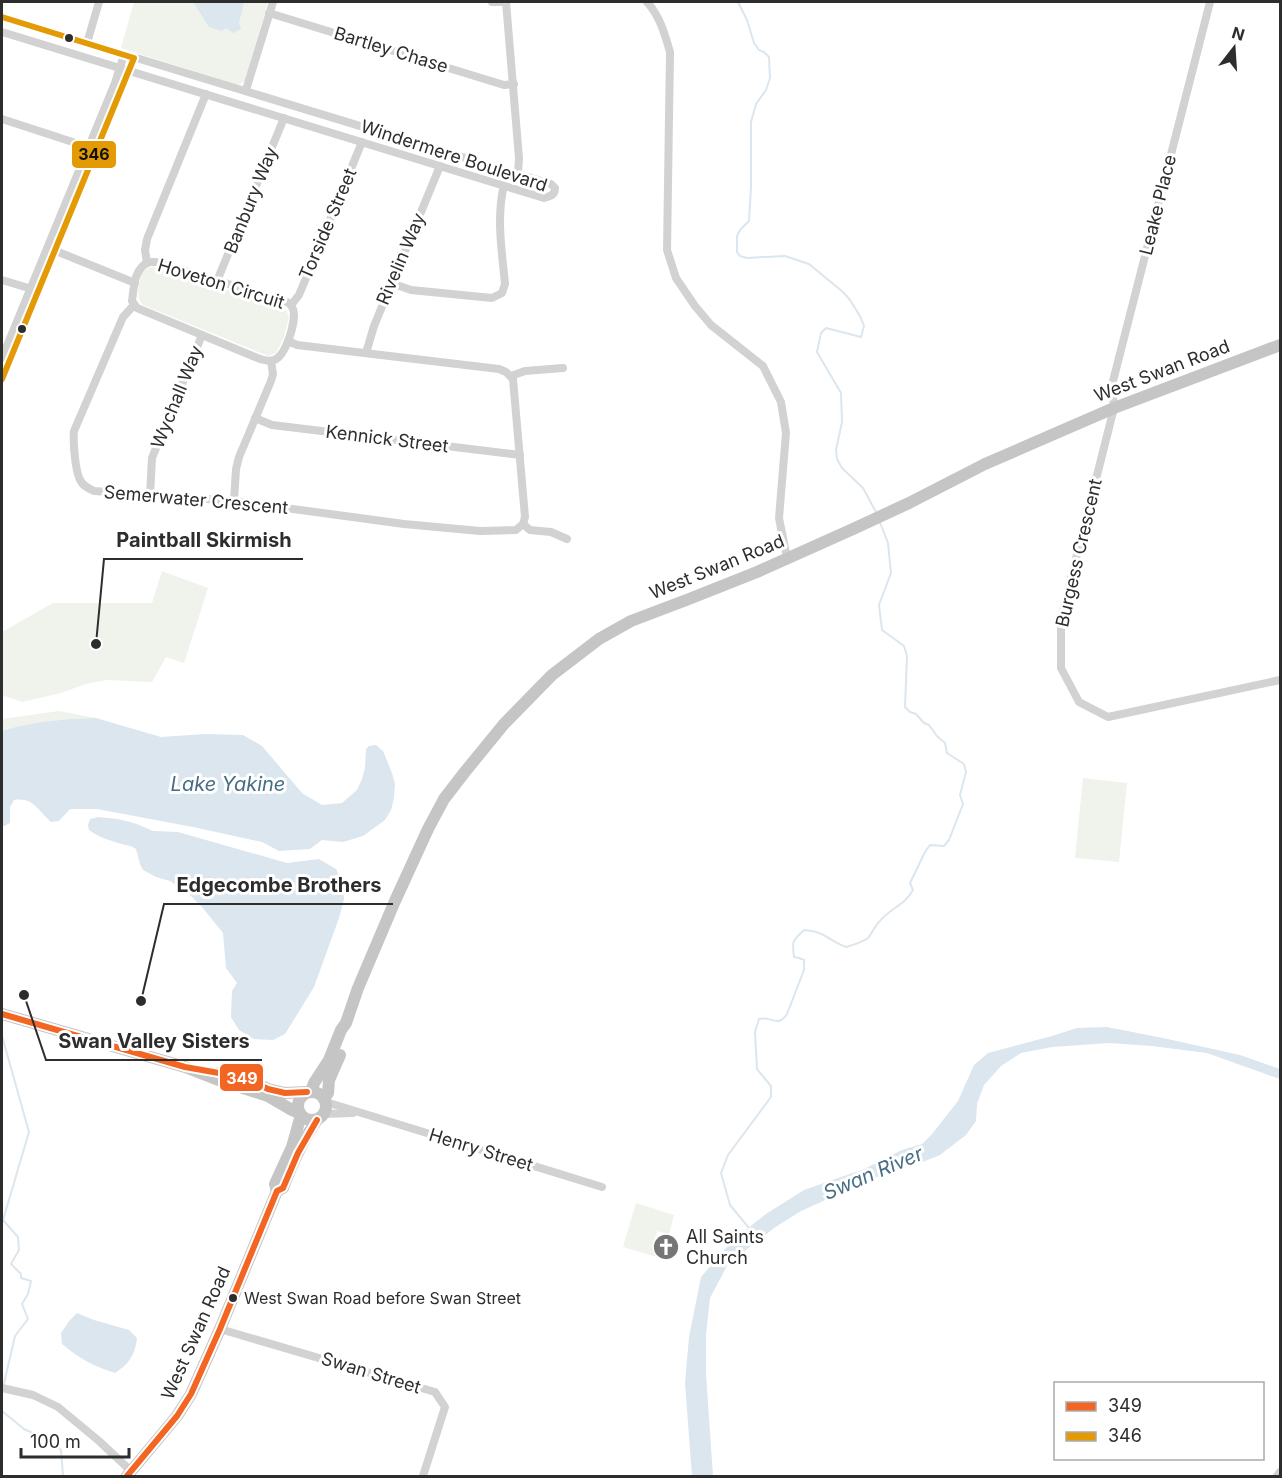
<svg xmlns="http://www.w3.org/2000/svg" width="1282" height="1478" viewBox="0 0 1282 1478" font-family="Inter,sans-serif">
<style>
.green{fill:#f0f3ec}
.water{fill:#dbe6ee}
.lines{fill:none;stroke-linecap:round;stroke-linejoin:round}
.stream{stroke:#dbe6ee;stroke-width:2}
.minor{stroke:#d2d2d2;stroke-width:8}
.primary{stroke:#c5c5c5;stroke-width:12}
.bus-1-casing{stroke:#fff;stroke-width:10}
.bus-2-casing{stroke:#fff;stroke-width:10}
.bus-1{stroke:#f26522;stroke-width:6}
.bus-2{stroke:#e39a04;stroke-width:6}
.bus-dot{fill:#2d2d2d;stroke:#fff;stroke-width:2}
.labels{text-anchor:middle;stroke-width:6;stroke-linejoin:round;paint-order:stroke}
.bus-label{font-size:16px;fill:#2d2d2d;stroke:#fff;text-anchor:start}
.street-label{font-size:18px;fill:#2d2d2d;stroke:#fff}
.poi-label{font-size:18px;fill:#2d2d2d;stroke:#fff;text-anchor:start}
.water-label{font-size:20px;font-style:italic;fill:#466e84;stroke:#fff}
.leader{fill:none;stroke:#2d2d2d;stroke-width:2}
.callout-dot{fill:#2d2d2d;stroke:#fff;stroke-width:2}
.callout-label{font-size:20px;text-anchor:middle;font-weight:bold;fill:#2d2d2d;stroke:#fff;stroke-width:6;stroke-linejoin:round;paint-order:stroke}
.line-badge{stroke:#fff;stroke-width:2}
.badge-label{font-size:16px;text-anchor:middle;font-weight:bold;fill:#fff}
.pale-badge-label{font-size:16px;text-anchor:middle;font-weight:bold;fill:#111}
</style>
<rect width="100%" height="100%" fill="#fff"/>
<g class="green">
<path d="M 134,2 L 268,2 L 245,81 L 238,85 L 121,48 Z"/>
<path d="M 150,267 L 160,268 L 285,308 L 289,317 L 284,337 L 276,353 L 268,356 L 143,305 C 134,296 140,283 142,272 Z"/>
<path d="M 162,571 L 208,588 L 184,663 L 166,657 L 152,682 L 107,680 L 86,684 L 61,693 L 22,702 L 2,695 L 2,632 L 53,603 L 152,603 Z"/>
<path d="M 59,711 L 96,718 C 62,719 34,721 2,731 L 2,719 Z"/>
<path d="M 1083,778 L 1127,783 L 1119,862 L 1075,858 Z"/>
<path d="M 636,1203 L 674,1215 L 669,1234 L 657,1231 L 652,1248 L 659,1250 L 657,1257 L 623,1247 Z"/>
</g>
<g class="water">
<path d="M 193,2 L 244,2 L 239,23 L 241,29 L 233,33 L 226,28 L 222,31 L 209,27 Z"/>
<path d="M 96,718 L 161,737 L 205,734 L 243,735 L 262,746 L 302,793 L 322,805 L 342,803 L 357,790 L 362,779 L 365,768 L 366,749 L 369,746 L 376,745 L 383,751 L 392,773 L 395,784 L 394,798 L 391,810 L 385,820 L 363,836 L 343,842 L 322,840 L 310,849 L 279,851 L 262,842 L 193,827 L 97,809 L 70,809 L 59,821 L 51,822 C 38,811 34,797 14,800 L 10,807 L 10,823 L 2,827 L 2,831 L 2,731 C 34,721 62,719 96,718 Z"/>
<path d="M 98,817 L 118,819 L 137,824 L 153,831 L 178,832 L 287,863 L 319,859 L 336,869 L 343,883 L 344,899 L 339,918 L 314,987 L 285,1034 L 273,1040 L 254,1039 L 239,1030 L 231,1017 L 232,991 L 237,983 L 226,968 L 223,933 L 202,907 L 191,896 L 170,881 L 156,877 L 143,870 L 140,864 L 136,849 C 131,845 128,846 122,844 C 111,841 98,837 89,830 L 88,825 L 90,819 Z"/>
<path d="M 1107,1027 L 1163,1038 L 1240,1055 L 1280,1069 L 1280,1079 L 1207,1053 L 1152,1046 L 1109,1043 L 1052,1047 L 1021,1053 L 1001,1066 L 984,1085 L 977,1104 L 976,1121 L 966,1135 L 940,1155 L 920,1163 L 890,1171 L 801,1211 L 774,1228 L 728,1264 L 710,1298 L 706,1334 L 706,1374 L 713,1476 L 692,1476 L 685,1383 L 689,1337 L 701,1277 L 733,1240 L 766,1214 L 804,1190 L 864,1169 L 902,1150 L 922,1144 L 932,1134 L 958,1101 L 974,1065 L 988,1053 L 1052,1036 L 1077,1028 Z"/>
<path d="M 77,1313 L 94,1320 L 129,1330 L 137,1338 C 135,1355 129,1364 115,1373 C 91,1365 82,1360 62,1344 L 61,1333 L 70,1320 Z"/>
</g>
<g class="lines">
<g class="stream">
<path d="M 738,2 L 747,20 L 754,43 L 759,50 L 764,52 L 769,57 L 770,78 L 766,90 L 756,104 L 751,122 L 751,187 L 749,221 L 740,230 L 737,236 L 737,252 L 740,256 L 747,258 L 785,256 L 809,264 L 843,292 L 850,300 L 860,316 L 864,326 L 861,337 L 826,328 L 821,333 L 817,352 L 841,393 L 842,422 L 836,450 L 837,459 L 842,468 L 863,488 L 876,512"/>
<path d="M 2,1036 L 29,1132 L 3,1220"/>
<path d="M 2,1219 L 18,1237 L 19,1250 L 11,1264 L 21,1274 L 21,1278 L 31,1281 L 28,1294 L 22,1304 L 28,1319 L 15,1336 L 2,1392"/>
<path d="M 749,1228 L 730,1205 L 721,1173 L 728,1155 L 771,1097 L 771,1086 L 757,1069 L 755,1032 L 759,1019 C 772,1016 778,1028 787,1014 L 804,970 L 804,960 L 799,958 L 794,957 C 792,941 792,941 804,930 C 825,931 829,941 846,947 C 853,945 863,942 868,938 C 872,933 875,926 879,922 C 889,909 905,905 913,890 L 910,883 L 925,852 L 930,845 L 944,846 L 949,840 L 963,804 L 960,795 L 966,772 L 964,764 L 947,753 L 945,743 L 937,736 L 929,725 L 924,723 L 916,714 L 910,712 L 905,707 L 907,656 L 904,646 L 882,630 L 879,605 L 891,573 L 888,543 L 879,520"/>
<path d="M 2,1411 L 24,1429 L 50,1441 L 61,1450 L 63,1476"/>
</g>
<g class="minor">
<path d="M 492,2 L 506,2"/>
<path d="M 506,2 L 519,158 L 518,173"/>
<path d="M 647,2 C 660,16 665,35 670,52 L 667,250 L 676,278 L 695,306 L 711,325 L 763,366 L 781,402 L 786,433 L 779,518 L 786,553 L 788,557"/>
<path d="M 1210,2 L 1112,385 L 1114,408 L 1061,618 L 1061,668 L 1079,702 L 1108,717 L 1280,680"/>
<path d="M 269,13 L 504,85 L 514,84"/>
<path d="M 2,17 C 184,74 368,128 551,184 L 555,188 C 555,195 551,196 544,198 L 2,32"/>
<path d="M 87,43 L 99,2"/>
<path d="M 246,90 L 273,2"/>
<path d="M 2,119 L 91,148"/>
<path d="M 51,249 L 135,283"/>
<path d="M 149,262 L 156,262 L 287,302 C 291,305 291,304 293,309 C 297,320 286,356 274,360 C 269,362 264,360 260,359 L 137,308 L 132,301 C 134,287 134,268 149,262 Z"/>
<path d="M 147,263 L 145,250 L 147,239 L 206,94"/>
<path d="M 2,280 L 35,290"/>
<path d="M 217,281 L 284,118"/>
<path d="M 391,283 L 411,290 L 492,298 L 502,293 L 505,284 C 502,251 496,218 504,185"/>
<path d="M 134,305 L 123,317 L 74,431 C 73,442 75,475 82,483 C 85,487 90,489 94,491 L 234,501 L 404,524 L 480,531 L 516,530 L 523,524 L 525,517 L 513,379 L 506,372 L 499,369 L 297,345 L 288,341"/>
<path d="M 291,305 L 299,295 L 362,142"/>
<path d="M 366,353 L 374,326 L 440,166"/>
<path d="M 2,358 L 115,83 L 124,55"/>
<path d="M 511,376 L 525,371 L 563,368"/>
<path d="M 2,379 L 134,58"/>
<path d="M 255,418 L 272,425 L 520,455"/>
<path d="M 150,495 L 152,458 L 202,335"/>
<path d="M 234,501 L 236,469 L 239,457 L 271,381 L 273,374 L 271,361"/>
<path d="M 523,524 L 530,530 L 551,532 L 567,539"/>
<path d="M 326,1102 L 602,1187"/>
<path d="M 324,1114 L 353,1113"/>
<path d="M 220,1329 L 435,1392 L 445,1407 L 423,1476"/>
<path d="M 2,1388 L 33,1395 L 58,1407 L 99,1441 L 131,1471"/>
<path d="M 1277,1476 L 1280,1472"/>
</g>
<g class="primary">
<path d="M 2,1014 L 185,1067 L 221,1081 L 268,1096 L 292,1110 L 299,1113"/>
<path d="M 218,1073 L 249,1080 L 268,1089 L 285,1093 L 307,1092"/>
<circle cx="312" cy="1106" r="14"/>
<path d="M 311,1092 L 314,1083 L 329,1060 L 341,1030 L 346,1023 L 358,988 L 395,901 L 428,829 L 444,799 L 464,773 L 504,724 L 552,675 L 599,639 L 631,621 L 689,599 L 757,572 L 853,529 L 909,503 L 985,464 L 1114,408 L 1280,345"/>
<path d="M 324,1099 L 328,1093 L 329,1080 L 340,1055"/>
<path d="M 277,1191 L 275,1184 L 292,1147 L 301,1115"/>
<path d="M 127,1476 L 177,1416 L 191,1394 L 220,1329 L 277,1191 L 283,1188 C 292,1164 302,1141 317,1120"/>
</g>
<g class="bus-1-casing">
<g id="bus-1">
<path d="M 2,1014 L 185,1067 L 236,1076 L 249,1080 L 268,1089 L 285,1093 L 307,1092"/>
<path d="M 127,1476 L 177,1416 L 191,1394 L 220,1329 L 277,1191 L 283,1188 L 298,1153 L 317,1120"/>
</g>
</g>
<g class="bus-2-casing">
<path id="bus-2" d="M 2,17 L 134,58 L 2,379"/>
</g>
<use href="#bus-1" class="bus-1"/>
<use href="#bus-2" class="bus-2"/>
</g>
<defs>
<g id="church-disc" transform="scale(1.35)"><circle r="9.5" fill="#767676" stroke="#fff"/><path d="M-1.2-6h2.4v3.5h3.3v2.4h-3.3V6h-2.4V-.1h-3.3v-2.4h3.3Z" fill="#fff"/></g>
</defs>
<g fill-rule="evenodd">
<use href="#church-disc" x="666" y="1247"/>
</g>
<g class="bus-dot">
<circle cx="69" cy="38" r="5"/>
<circle cx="22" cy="329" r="5"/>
<circle cx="233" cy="1298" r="5"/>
</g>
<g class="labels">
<g class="bus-label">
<text x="244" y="1304">West Swan Road before Swan Street</text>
</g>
<g class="street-label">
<text transform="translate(391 50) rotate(17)" y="6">Bartley Chase</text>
<text transform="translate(454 156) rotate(18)" y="6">Windermere Boulevard</text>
<text transform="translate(251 200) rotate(-68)" y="6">Banbury Way</text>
<text transform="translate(1158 205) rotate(-76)" y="6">Leake Place</text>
<text transform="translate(328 224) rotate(-67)" y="6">Torside Street</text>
<text transform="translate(401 259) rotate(-67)" y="6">Rivelin Way</text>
<text transform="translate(221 284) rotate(17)" y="6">Hoveton Circuit</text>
<text transform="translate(1162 371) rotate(-21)" y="6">West Swan Road</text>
<text transform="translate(177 397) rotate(-68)" y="6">Wychall Way</text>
<text transform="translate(387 439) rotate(7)" y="6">Kennick Street</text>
<text transform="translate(196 500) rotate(5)" y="6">Semerwater Crescent</text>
<text transform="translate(1079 553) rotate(-77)" y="6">Burgess Crescent</text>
<text transform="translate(717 567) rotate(-22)" y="6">West Swan Road</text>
<text transform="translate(481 1150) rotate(17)" y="6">Henry Street</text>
<text transform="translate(196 1333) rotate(-66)" y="6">West Swan Road</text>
<text transform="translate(371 1373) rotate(17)" y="6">Swan Street</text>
</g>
<g class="poi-label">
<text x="686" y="1243">All Saints<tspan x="686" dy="21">Church</tspan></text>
</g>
<g class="water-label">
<text x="228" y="791">Lake Yakine</text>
<text transform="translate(873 1173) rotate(-23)" y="7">Swan River</text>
</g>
</g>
<path class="leader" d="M96 644L104 559H303M141 1001L164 904H393M24 995L46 1060H262"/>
<g class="callout-dot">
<circle cx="96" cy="644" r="6"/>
<circle cx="141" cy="1001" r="6"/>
<circle cx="24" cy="995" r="6"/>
</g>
<g class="callout-label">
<text x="204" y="547">Paintball Skirmish</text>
<text x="279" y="892">Edgecombe Brothers</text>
<text x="154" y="1048">Swan Valley Sisters</text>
</g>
<g class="line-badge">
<rect x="71" y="140" width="46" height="29" rx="6" fill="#e39a04"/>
<rect x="219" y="1063" width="45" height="29" rx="6" fill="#f26522"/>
</g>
<g class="badge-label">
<text x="242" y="1084">349</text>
</g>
<g class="pale-badge-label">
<text x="94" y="160">346</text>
</g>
<rect width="1282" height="1478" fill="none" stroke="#2d2d2d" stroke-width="6"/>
<rect x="1054" y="1382" width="210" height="78" fill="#ffffff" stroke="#ababab" stroke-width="1.5"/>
<rect x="1066" y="1402" width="30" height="9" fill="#f26522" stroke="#ababab" stroke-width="1.5"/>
<text x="1108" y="1412" font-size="18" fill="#2d2d2d">349</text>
<rect x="1066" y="1432" width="30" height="9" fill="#e39a04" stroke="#ababab" stroke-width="1.5"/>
<text x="1108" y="1442" font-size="18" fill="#2d2d2d">346</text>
<g transform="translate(1234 48) rotate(17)" stroke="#ffffff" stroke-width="4.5" paint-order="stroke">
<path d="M0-4.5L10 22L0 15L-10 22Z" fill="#2d2d2d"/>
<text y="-9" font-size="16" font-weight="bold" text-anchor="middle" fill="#2d2d2d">N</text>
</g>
<path d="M21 1448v9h108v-9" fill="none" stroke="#2d2d2d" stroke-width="3"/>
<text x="30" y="1448" font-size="18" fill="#2d2d2d" stroke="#ffffff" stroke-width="4.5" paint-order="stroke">100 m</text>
</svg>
